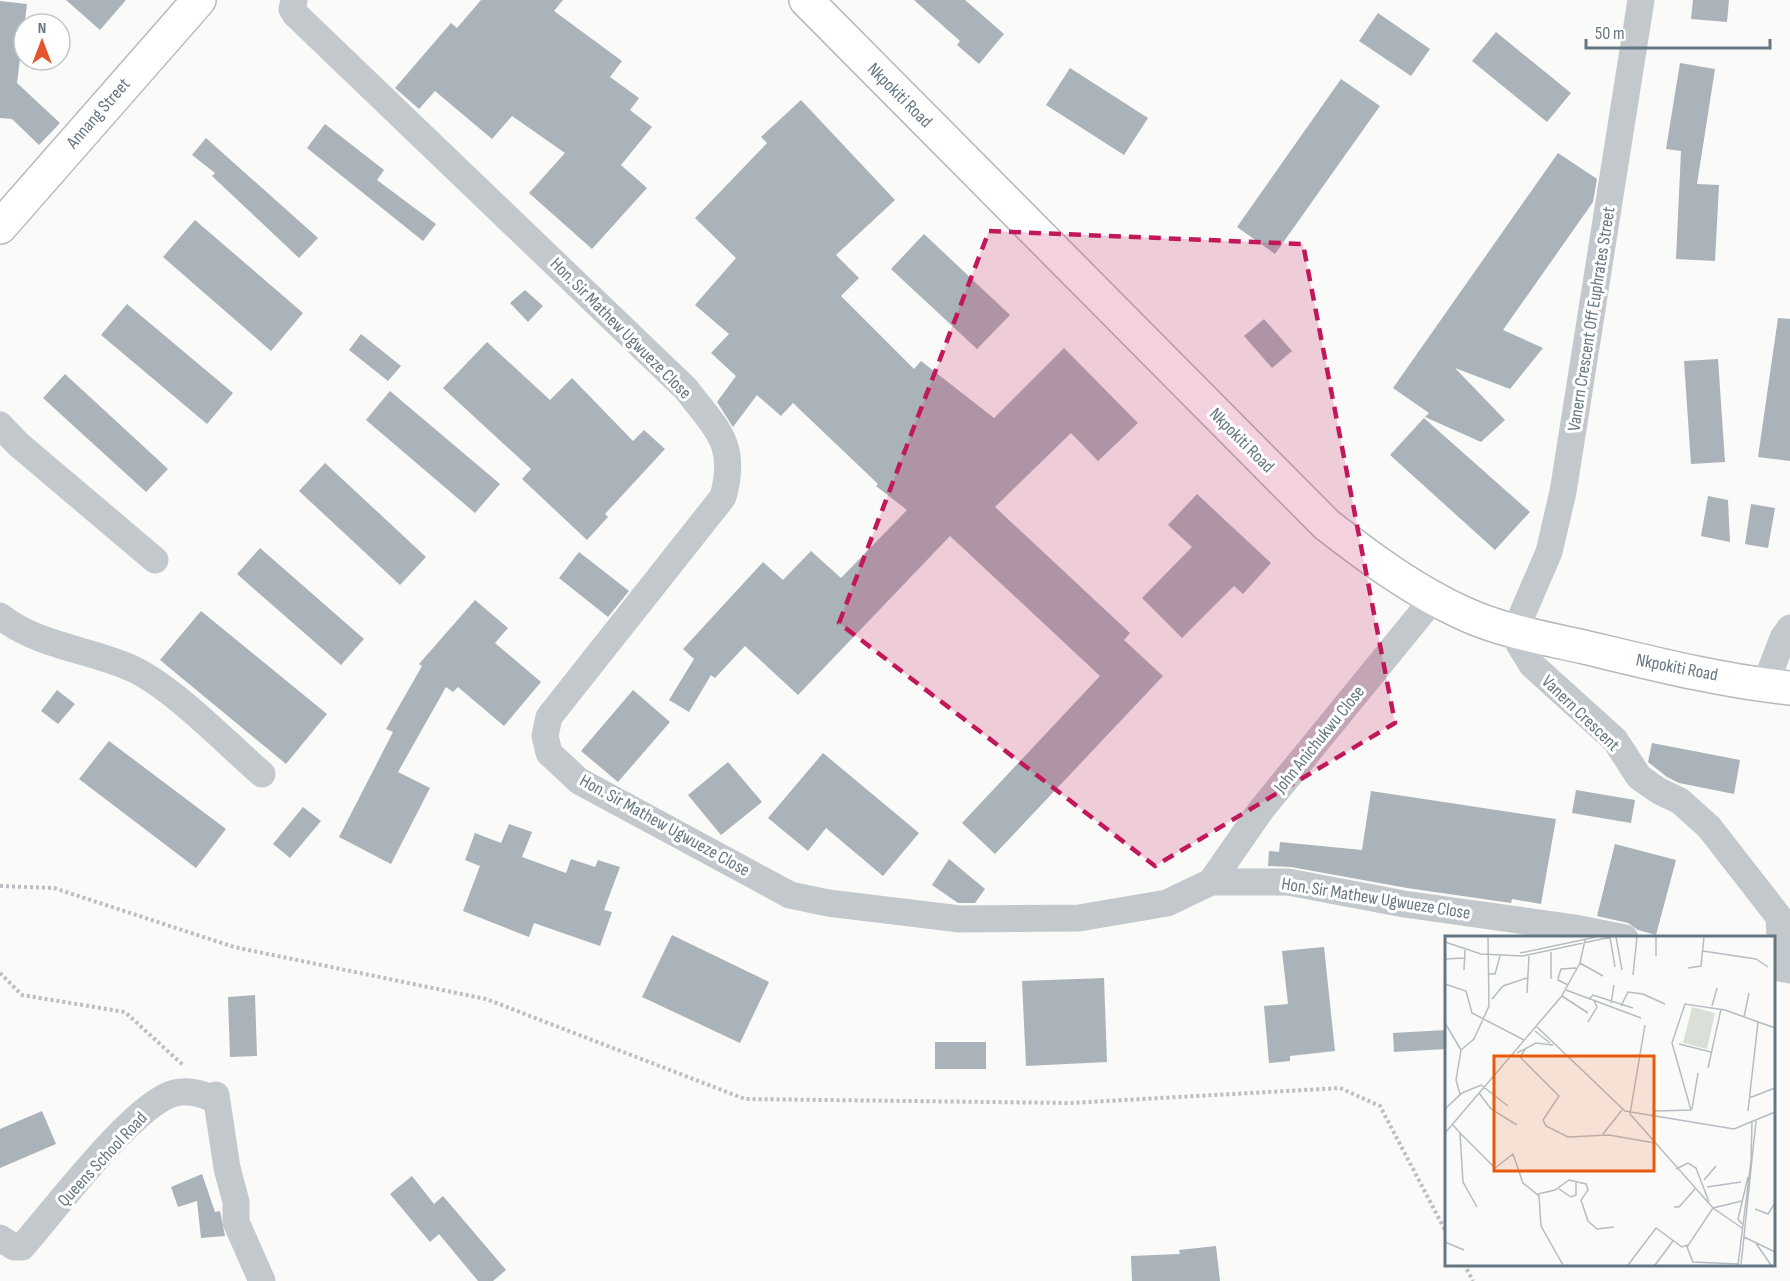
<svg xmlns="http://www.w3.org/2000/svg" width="1790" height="1281" viewBox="0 0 1790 1281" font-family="'Sofia Sans Condensed',sans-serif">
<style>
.building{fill:#aab3b9}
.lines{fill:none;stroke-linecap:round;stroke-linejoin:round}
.major-casing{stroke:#b5babe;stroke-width:36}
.path{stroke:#bbbfc2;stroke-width:4;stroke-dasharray:3 3;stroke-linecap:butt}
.minor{stroke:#c3c8cc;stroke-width:27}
.major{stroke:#fff;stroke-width:33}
.marked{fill:#c2185b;fill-opacity:0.2;stroke:#c2185b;stroke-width:4.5;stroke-dasharray:12 8;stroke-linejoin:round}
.labels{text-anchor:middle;stroke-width:6;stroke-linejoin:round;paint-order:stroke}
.street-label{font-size:18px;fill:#657683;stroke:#fff}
.inset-road{fill:none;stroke:#b5bdc2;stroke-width:1.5}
.view{fill:#e8590c;fill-opacity:0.15;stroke:#e8590c;stroke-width:3}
.inset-edge{fill:none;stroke:#657683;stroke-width:3}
</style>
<rect width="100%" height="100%" fill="#fafaf8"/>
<g class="building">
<path d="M 66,0 L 126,0 L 100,30 Z"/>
<path d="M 481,0 L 563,0 L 554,11 L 622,61 L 610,77 L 639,98 L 630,110 L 652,127 L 621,165 L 647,188 L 592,249 L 529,193 L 565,153 L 512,116 L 492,139 L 435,91 L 419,109 L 395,88 L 451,23 L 457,28 Z"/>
<path d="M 914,0 L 965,0 L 1004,34 L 979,64 L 957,45 L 960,41 Z"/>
<path d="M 1693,0 L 1729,0 L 1727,22 L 1691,19 Z"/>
<path d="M 0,1 L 27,4 L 17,83 L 60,123 L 39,145 L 12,119 L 0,118 Z"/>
<path d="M 1378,13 L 1430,49 L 1411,76 L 1359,41 Z"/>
<path d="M 1496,32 L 1571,93 L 1547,122 L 1472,61 Z"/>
<path d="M 1680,63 L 1715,69 L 1697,184 L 1719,185 L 1715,261 L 1676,259 L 1681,151 L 1666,149 Z"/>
<path d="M 1070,68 L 1148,118 L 1124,155 L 1046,105 Z"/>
<path d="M 1341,79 L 1380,106 L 1275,254 L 1237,227 Z"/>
<path d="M 801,100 L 895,200 L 836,255 L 859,278 L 841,296 L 914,369 L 921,361 L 994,418 L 1064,348 L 1138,423 L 1098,461 L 1071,433 L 995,507 L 1130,633 L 1124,640 L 1163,676 L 995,854 L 962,823 L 1100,676 L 950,536 L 798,695 L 745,646 L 715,678 L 711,675 L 689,712 L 669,700 L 694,659 L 683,649 L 763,562 L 783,580 L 811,551 L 841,578 L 907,510 L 876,486 L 878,484 L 793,403 L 781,416 L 757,395 L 733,427 L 717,402 L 736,376 L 711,353 L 729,334 L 695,305 L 736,258 L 695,218 L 767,143 L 761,137 Z"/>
<path d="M 325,124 L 384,170 L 377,180 L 436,224 L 423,241 L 307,148 Z"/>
<path d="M 206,138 L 318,238 L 299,258 L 212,176 L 215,173 L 192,155 Z"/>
<path d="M 1558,153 L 1597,179 L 1593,202 L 1503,330 L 1543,348 L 1510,389 L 1455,368 L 1505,420 L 1481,442 L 1425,417 L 1429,413 L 1393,388 Z"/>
<path d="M 195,220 L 303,313 L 271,351 L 163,257 Z"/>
<path d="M 924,234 L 1010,315 L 977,349 L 891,269 Z"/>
<path d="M 525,290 L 543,306 L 528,322 L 510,303 Z"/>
<path d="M 127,304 L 233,393 L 207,424 L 101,335 Z"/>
<path d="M 1778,318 L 1790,319 L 1790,461 L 1758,457 Z"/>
<path d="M 1264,319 L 1292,351 L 1272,368 L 1244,336 Z"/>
<path d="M 361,334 L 401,366 L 388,381 L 349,350 Z"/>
<path d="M 487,342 L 550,400 L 572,378 L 633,441 L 644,430 L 665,449 L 605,514 L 608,517 L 587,540 L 522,479 L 531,469 L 443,388 Z"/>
<path d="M 1718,359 L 1725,462 L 1691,464 L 1684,361 Z"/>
<path d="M 65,374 L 168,469 L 146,492 L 43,398 Z"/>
<path d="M 390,391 L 500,484 L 475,513 L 366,420 Z"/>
<path d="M 1424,418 L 1530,512 L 1495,550 L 1390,455 Z"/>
<path d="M 325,463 L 426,557 L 400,585 L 299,491 Z"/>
<path d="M 1197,494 L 1271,563 L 1243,594 L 1234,586 L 1182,638 L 1142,598 L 1192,547 L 1168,525 Z"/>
<path d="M 1708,496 L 1728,500 L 1730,542 L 1701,536 Z"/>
<path d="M 1751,504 L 1775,508 L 1768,548 L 1745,544 Z"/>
<path d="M 260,548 L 364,639 L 341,665 L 237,574 Z"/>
<path d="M 579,552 L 629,591 L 608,617 L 559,578 Z"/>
<path d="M 475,600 L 508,628 L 495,643 L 541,682 L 504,726 L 458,687 L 453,692 L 446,687 L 398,772 L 430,788 L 391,864 L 339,837 L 393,732 L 386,729 L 422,666 L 419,664 Z"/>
<path d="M 201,611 L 327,714 L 286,764 L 160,660 Z"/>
<path d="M 57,690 L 75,704 L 58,724 L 41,711 Z"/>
<path d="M 633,690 L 670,722 L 618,782 L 581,751 Z"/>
<path d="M 109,741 L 226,829 L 196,868 L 79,779 Z"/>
<path d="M 1652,743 L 1740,760 L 1734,794 L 1679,783 L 1667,777 L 1648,762 Z"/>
<path d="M 823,753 L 919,833 L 883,876 L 826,828 L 808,851 L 768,818 Z"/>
<path d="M 728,762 L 762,802 L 721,835 L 688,795 Z"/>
<path d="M 1576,790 L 1635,800 L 1631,823 L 1572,813 Z"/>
<path d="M 1371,791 L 1556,819 L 1541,904 L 1512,899 L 1511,903 L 1407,888 L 1291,867 L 1268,866 L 1269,851 L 1279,852 L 1280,842 L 1362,850 Z"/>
<path d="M 303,807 L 321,821 L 290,858 L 273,844 Z"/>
<path d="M 509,824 L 532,832 L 522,857 L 566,873 L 571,859 L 595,867 L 598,860 L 620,867 L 604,910 L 612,912 L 600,946 L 534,923 L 529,937 L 463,911 L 480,866 L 465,860 L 475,833 L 501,843 Z"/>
<path d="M 1615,844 L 1676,860 L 1656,935 L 1638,930 L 1628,923 L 1597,916 Z"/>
<path d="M 949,859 L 985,889 L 975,903 L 958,903 L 932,885 Z"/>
<path d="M 672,935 L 769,982 L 740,1043 L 642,997 Z"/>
<path d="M 1324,947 L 1335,1051 L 1290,1056 L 1290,1061 L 1269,1063 L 1264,1006 L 1288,1004 L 1282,951 Z"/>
<path d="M 1104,978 L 1107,1062 L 1026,1066 L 1022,981 Z"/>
<path d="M 255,995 L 257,1056 L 230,1057 L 228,997 Z"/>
<path d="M 1446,1030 L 1446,1049 L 1394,1052 L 1393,1033 Z"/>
<rect x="935" y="1042" width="51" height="27"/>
<path d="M 42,1111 L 56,1144 L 0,1168 L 0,1129 Z"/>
<path d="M 202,1174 L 215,1212 L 220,1211 L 225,1236 L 201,1238 L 197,1201 L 178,1207 L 171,1187 Z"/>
<path d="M 412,1176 L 434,1204 L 443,1196 L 506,1270 L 493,1281 L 478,1281 L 439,1234 L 430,1242 L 390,1194 Z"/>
<path d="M 1216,1246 L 1220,1281 L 1132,1281 L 1131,1256 L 1180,1254 L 1179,1250 Z"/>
</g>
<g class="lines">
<g class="major-casing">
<g id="major">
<path d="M 806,0 L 1327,525 C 1371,559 1414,591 1465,614 C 1502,631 1544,638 1584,647 C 1651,663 1721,681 1790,688"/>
<path d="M 0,227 L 199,0"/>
</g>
</g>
<g class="path">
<path d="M 0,886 L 54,888 L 234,947 L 486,999 L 745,1099 L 1070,1103 L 1340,1088 L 1380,1106 L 1446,1232"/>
<path d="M 0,973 L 22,995 L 125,1012 L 184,1066"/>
<path d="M 1464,1264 L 1473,1281"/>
</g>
<g class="minor">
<path d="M 294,0 L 292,9 L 295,14 L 686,389 C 716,429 738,443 723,497 L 549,717 L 545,736 L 549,753 L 579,781 L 790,895 L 828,903 L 960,919 L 1079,918 L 1167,903 L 1211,882 L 1288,882 L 1404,904 L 1575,928 L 1625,938"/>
<path d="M 1641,0 L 1563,492 L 1549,552 L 1515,631 L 1519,644 L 1532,665 L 1615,740 L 1639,777 L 1659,791 L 1680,801 L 1709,827 L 1779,917 L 1780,936 L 1790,949"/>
<path d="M 0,425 L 18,444 L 155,560"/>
<path d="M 0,616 C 38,646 88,649 131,668 C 173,687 226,743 262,774"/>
<path d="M 1765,685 L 1783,638 L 1790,628"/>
<path d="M 1211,882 L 1261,810 L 1433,599"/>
<path d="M 1774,967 L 1790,970"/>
<path d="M 0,1238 L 14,1247 L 22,1247 C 52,1213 135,1102 175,1093 C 186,1090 201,1093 211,1098 L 216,1095 L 227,1168 L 236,1202 L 236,1222 L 262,1281"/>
</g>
<use href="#major" class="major"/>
</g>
<path class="marked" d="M 989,231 L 1303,244 L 1395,723 L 1155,866 L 839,623 Z"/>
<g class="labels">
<g class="street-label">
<text transform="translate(900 95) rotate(45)" y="6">Nkpokiti Road</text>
<text transform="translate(98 113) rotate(-49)" y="6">Annang Street</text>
<text transform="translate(1591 319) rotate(-81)" y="6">Vanern Crescent Off Euphrates Street</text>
<text transform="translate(621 328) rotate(45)" y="6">Hon. Sir Mathew Ugwueze Close</text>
<text transform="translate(1242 440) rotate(45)" y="6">Nkpokiti Road</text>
<text transform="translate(1677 667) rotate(11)" y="6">Nkpokiti Road</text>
<text transform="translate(1581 713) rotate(44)" y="6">Vanern Crescent</text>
<text transform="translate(1319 739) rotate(-51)" y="6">John Anichukwu Close</text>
<text transform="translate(665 825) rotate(29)" y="6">Hon. Sir Mathew Ugwueze Close</text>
<text transform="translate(1376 898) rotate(9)" y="6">Hon. Sir Mathew Ugwueze Close</text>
<text transform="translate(102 1159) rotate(-47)" y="6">Queens School Road</text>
</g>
</g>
<g transform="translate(1445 936)">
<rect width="330" height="330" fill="#fafaf8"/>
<path d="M 247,71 L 270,77 L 262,113 L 238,107 Z" fill="#dadfd7"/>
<path class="inset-road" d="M 165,1 L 170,31M 171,1 L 177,34M 0,6 L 36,18 L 78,20 L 166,1M 258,15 L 311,23 L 323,31M 75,17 L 151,1M 211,20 L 211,1M 0,23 L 19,22M 135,27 L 158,40M 243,32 L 256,30 L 259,1M 19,34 L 20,14M 44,38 L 50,38 L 55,20M 188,39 L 192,1M 106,43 L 106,16M 0,48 L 21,55 L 27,77 L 79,104M 123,49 L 113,44 L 114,39 L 116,33 L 131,32M 121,54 L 196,82M 82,57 L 84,20M 117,60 L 143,77M 47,63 L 58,50 L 82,42M 144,63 L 148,59 L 188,72M 166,67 L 169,49M 176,70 L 183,56 L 198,58 L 220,68M 267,70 L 272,52M 299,81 L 304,57M 143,86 L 152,71 L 149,65M 0,87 L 16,114M 200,89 L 185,178 L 268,272 L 297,292M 92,91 L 180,175 L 289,193 L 330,176M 90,95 L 105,107M 234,108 L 266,116M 81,112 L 75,121 L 114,160 L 98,184 L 101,190 L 123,201 L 164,199 L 210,207M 16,114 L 29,103 L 44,70 L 43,1M 72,117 L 91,107 L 108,109M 263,132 L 276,73M 34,157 L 46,173 L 72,189M 15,158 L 11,144 L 16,114M 304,162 L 330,152M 0,173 L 17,157 L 36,149 L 63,170M 247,173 L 253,137M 303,175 L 313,86M 207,181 L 210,175 L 246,174 L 227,107 L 240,68 L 280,74 L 330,92M 7,188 L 15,197 L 18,246 L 32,271M 0,197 L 116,61 L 135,27 L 140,4M 15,197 L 50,232 L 68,218 L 78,247 L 94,260 L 96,290 L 118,329M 158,198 L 177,174M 231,233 L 243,227 L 251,232 L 264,266M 259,244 L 271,230M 262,251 L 296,246M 114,253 L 126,261 L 131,259 L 131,245M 93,258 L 110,254 L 124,244 L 141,248 L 143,254 L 136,264 L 143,285 L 152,293 L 169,291M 229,271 L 234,271 L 250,253M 310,273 L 323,278 L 330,267M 297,288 L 293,283 L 303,241M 299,301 L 330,316M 0,306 L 19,314M 310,306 L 326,329M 293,328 L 248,326 L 242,311 L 268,272 L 297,265M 183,329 L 211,292 L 237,311 L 243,309M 210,329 L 228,305M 293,329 L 306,225 L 307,186M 296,329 L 311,185"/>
<path class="view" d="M 49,120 L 209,120 L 209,235 L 49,235 Z"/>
<rect width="330" height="330" class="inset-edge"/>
</g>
<g transform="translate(42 42)"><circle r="28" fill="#ffffff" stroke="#c1c8cd" stroke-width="1.5"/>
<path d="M0-4.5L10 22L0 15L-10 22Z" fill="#e4572e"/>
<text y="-9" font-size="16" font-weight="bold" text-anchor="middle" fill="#657683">N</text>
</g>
<path d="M1586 39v9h184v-9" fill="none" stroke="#657683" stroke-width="3"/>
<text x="1595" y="39" font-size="18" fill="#657683" stroke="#ffffff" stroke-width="4.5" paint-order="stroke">50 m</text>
</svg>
